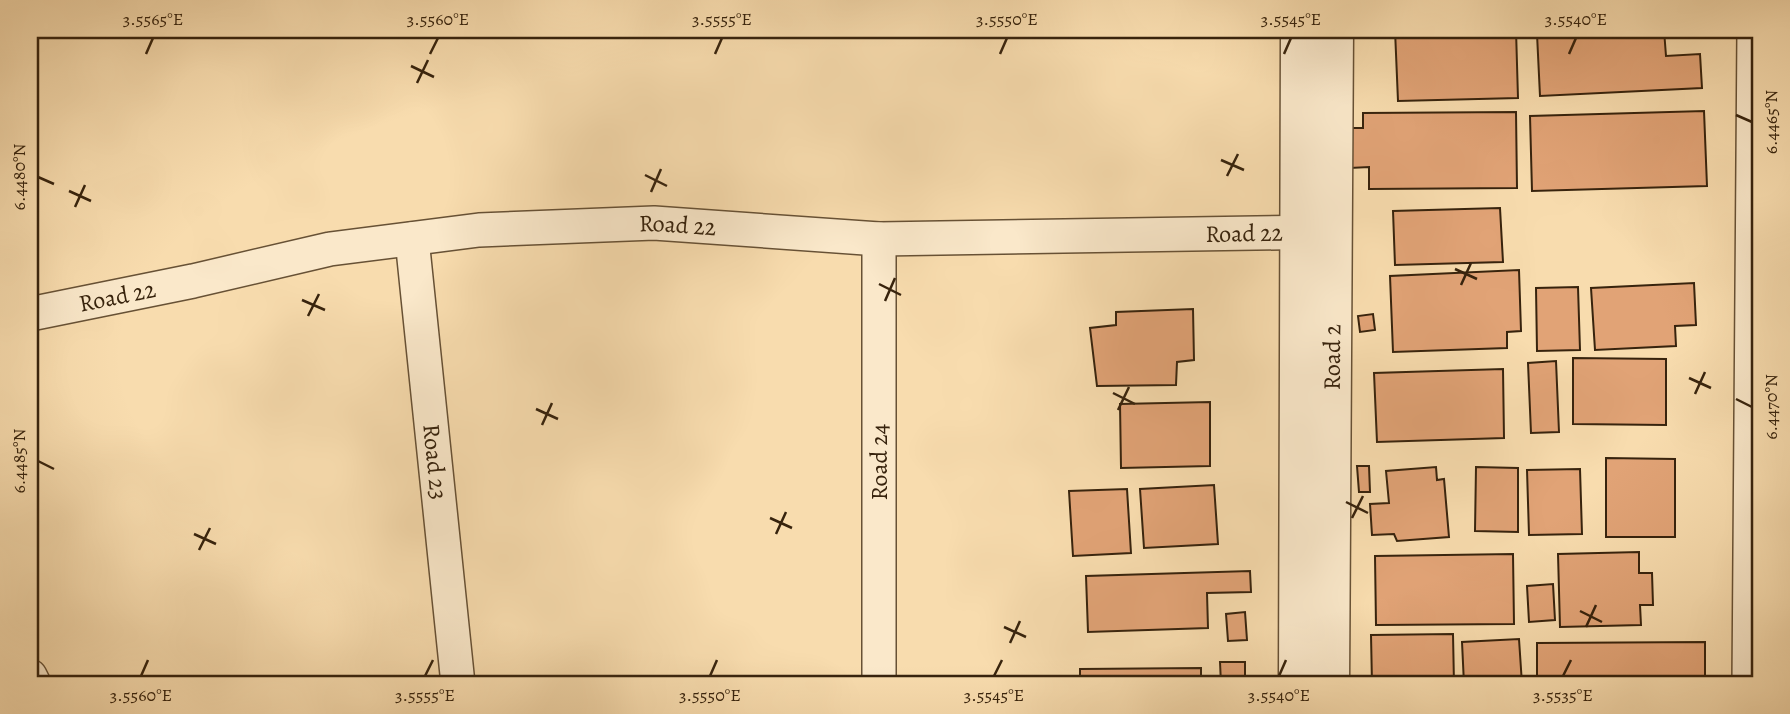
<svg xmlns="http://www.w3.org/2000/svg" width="1790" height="714" viewBox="0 0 1790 714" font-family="Alegreya,serif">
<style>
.building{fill:#e1a376;stroke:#37230d;stroke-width:2}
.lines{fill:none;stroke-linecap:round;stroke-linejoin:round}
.minor-casing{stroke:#675135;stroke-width:36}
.tertiary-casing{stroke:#675135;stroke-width:41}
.minor{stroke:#fae8ca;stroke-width:33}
.tertiary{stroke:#fae8ca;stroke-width:38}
.ticks{fill:none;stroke:#37230d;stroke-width:2.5}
.labels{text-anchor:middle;stroke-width:7;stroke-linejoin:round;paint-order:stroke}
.street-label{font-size:24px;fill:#37230d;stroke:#fae8ca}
.neatline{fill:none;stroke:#37230d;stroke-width:2.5}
.ticks-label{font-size:18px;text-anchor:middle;fill:#37230d}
</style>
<rect width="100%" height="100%" fill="#f8dcae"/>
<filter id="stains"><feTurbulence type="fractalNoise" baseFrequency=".00286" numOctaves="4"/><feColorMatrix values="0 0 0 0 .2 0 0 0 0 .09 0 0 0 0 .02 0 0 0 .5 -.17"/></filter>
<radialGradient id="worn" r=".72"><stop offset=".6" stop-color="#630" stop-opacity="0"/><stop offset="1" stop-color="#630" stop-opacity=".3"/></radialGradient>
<g class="building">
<path d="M 1395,30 L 1516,30 L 1518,98 L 1398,101 Z"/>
<path d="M 1618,30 L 1664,30 L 1666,56 L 1700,54 L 1702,88 L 1540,96 L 1537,34 Z"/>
<path d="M 1704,111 L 1707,186 L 1532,191 L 1530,116 Z"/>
<path d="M 1516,112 L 1517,188 L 1369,189 L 1369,167 L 1350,168 L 1349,128 L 1363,128 L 1363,113 Z"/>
<path d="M 1500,208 L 1503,262 L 1395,265 L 1393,211 Z"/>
<path d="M 1519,270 L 1521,331 L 1507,332 L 1507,348 L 1393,352 L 1390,276 Z"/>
<path d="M 1694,283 L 1696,325 L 1675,326 L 1676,346 L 1595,350 L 1591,288 Z"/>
<path d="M 1578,287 L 1580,350 L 1537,351 L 1536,288 Z"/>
<path d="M 1193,309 L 1194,360 L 1177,362 L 1176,385 L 1097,386 L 1090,328 L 1116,325 L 1116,312 Z"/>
<path d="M 1373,314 L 1375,330 L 1360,332 L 1358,316 Z"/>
<path d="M 1573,358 L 1666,359 L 1666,425 L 1573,424 Z"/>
<path d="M 1556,361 L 1559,432 L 1531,433 L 1528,363 Z"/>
<path d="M 1503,369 L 1504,438 L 1377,442 L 1374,373 Z"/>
<path d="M 1210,402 L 1210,466 L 1121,468 L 1120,404 Z"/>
<path d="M 1606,458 L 1675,459 L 1675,537 L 1606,537 Z"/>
<path d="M 1357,466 L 1369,466 L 1370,492 L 1359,492 Z"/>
<path d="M 1436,467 L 1437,480 L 1444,479 L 1449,537 L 1397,541 L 1394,534 L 1372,535 L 1370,504 L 1389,503 L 1386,471 Z"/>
<path d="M 1476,467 L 1518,468 L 1518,532 L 1475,531 Z"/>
<path d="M 1580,469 L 1582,534 L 1529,535 L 1527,470 Z"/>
<path d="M 1214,485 L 1218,544 L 1144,548 L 1140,489 Z"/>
<path d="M 1127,489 L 1131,553 L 1073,556 L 1069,491 Z"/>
<path d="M 1639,552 L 1639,573 L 1652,573 L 1653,605 L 1640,605 L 1641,625 L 1560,627 L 1558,554 Z"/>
<path d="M 1513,554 L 1514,624 L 1376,625 L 1375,556 Z"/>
<path d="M 1250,571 L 1251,592 L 1207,593 L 1208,628 L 1088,632 L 1086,576 Z"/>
<path d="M 1553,584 L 1555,620 L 1529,622 L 1527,586 Z"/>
<path d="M 1245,612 L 1247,640 L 1228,641 L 1226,614 Z"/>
<path d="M 1453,634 L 1454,684 L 1372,684 L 1371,635 Z"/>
<path d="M 1519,639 L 1522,684 L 1464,684 L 1462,642 Z"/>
<path d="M 1705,642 L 1705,684 L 1537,684 L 1537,643 Z"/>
<path d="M 1220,662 L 1245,662 L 1245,684 L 1221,684 Z"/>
<path d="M 1201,668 L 1201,684 L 1080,684 L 1080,669 Z"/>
</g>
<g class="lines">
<g class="minor-casing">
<g id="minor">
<path id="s1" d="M 412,239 L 458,684"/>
<path id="s2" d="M 30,314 L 193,281 L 330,249 L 479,230 L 654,223 L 879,239 L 1326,232"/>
<path d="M 30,676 L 34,684"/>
<path d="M 879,684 L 879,239"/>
<path d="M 1749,684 L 1754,30"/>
</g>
</g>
<g class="tertiary-casing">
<g id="tertiary">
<path d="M 1298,684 L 1300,30"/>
<path id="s3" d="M 1330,684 L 1334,30"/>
</g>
</g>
<use href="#minor" class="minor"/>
<use href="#tertiary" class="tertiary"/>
</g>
<path class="ticks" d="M 146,54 L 153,38M 430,54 L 438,38M 715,54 L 722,38M 1000,54 L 1007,38M 1284,54 L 1291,38M 1569,54 L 1576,38M 411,66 L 434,77M 417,83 L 428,60M 1736,115 L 1752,122M 1221,160 L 1244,170M 645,175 L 667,186M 1227,176 L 1238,154M 38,177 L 54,184M 69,191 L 91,201M 651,192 L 661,169M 75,207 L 85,185M 1455,269 L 1477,279M 879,284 L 901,295M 1461,285 L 1471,263M 302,300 L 325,310M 885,301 L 895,278M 308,316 L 319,294M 1689,378 L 1711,388M 1113,393 L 1135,404M 1695,394 L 1705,372M 1736,399 L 1752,407M 536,409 L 558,419M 1118,410 L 1129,387M 542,425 L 552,403M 38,461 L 54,469M 1346,502 L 1368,513M 770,518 L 792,528M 1352,518 L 1363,496M 194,534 L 216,544M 776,534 L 786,512M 199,550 L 210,528M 1580,611 L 1602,622M 1004,627 L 1026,637M 1586,627 L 1596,605M 1010,643 L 1020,621M 141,676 L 148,660M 425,676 L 433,660M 710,676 L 717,660M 994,676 L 1002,660M 1279,676 L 1286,660M 1563,676 L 1571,660"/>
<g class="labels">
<g class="street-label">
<text dy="8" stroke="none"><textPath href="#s2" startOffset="656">Road 22</textPath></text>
<text dy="8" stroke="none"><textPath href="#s2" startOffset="1223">Road 22</textPath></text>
<text dy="8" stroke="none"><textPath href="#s2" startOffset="89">Road 22</textPath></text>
<text dy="8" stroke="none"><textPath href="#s3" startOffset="327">Road 2</textPath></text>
<text dy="8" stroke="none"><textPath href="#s1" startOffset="224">Road 23</textPath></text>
<text transform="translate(879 462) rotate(-90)" y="8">Road 24</text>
</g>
</g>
<rect width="1790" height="714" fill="none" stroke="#f8dcae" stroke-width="77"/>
<rect x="38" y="38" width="1714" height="638" class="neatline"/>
<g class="ticks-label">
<text x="153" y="25">3.5565°E</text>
<text x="438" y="25">3.5560°E</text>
<text x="722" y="25">3.5555°E</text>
<text x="1007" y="25">3.5550°E</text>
<text x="1291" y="25">3.5545°E</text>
<text x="1576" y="25">3.5540°E</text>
<text transform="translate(1771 122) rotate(-90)" y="6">6.4465°N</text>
<text transform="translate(19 177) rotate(-90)" y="6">6.4480°N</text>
<text transform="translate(1771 407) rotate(-90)" y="6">6.4470°N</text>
<text transform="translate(19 461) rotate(-90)" y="6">6.4485°N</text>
<text x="141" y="701">3.5560°E</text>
<text x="425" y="701">3.5555°E</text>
<text x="710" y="701">3.5550°E</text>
<text x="994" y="701">3.5545°E</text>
<text x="1279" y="701">3.5540°E</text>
<text x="1563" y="701">3.5535°E</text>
</g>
<rect width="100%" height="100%" filter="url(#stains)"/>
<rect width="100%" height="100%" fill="url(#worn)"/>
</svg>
